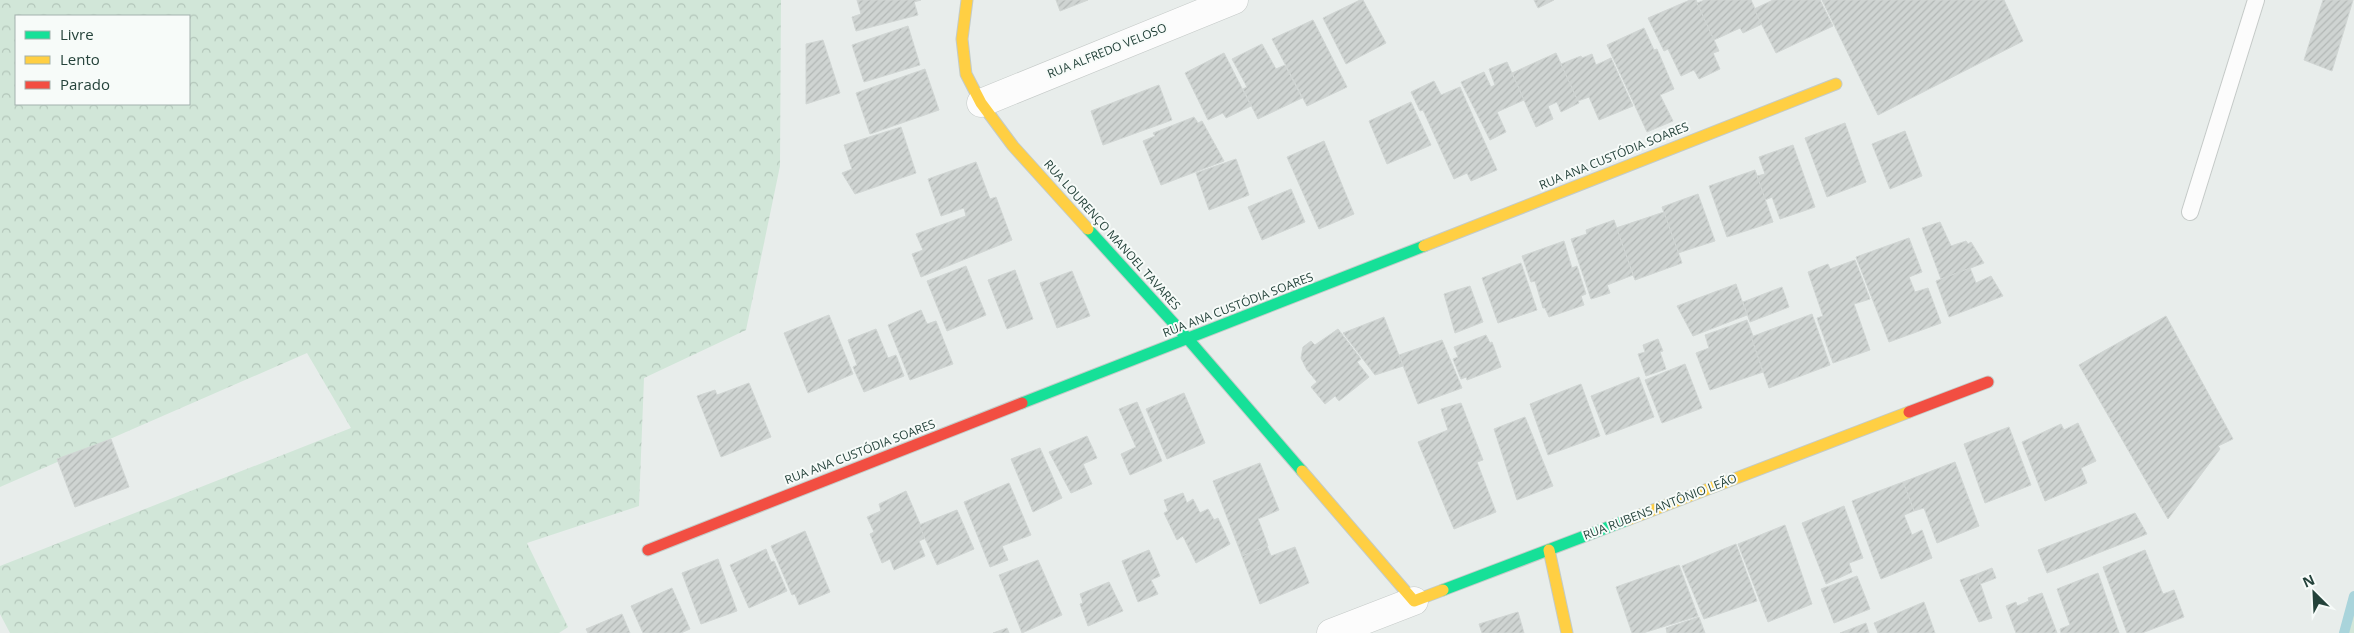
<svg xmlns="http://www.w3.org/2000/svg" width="2354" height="633" viewBox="0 0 2354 633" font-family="'Open Sans',sans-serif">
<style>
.forest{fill:url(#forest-crowns);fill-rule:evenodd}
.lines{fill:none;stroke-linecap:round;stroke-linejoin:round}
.stream{stroke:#a9d4db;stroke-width:10}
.building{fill:url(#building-hatch);stroke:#d1d6d4}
.lane-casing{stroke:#c5cac8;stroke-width:18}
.street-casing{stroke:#c5cac8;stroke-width:29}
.fast-casing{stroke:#c3cbc8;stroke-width:13}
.slow-casing{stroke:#c3cbc8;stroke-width:13}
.jam-casing{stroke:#c3cbc8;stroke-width:13}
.lane{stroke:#fcfcfc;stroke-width:16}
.street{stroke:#fcfcfc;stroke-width:28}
.fast{stroke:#16e098;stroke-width:11}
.slow{stroke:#ffcf43;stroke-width:11}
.jam{stroke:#f24e42;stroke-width:11}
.labels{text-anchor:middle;stroke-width:4;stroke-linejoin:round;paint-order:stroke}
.street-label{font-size:12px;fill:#24423a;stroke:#f7fbf9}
</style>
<defs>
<pattern id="forest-crowns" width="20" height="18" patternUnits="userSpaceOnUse" patternTransform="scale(1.25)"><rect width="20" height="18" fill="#d1e6d8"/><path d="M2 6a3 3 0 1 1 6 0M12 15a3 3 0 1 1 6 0" fill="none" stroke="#b3c6ba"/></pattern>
<pattern id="building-hatch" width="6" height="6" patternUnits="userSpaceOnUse" patternTransform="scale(1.25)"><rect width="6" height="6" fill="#cfd4d2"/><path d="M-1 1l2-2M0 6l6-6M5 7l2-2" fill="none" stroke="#b2b7b5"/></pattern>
</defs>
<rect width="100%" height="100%" fill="#e8edeb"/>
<g class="forest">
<path d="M 0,0 L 781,0 L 780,166 L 746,330 L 644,378 L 639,506 L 527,543 L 568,627 L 559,633 L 10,633 L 0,614 L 0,566 L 351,428 L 307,353 L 0,487 ZM 16,16 L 189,16 L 189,104 L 16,104 Z"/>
<path d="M 2354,598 L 2354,633 L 2344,633 Z"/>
</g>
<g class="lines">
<path class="stream" d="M 2344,633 L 2354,596"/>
</g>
<g class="building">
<path d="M 857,0 L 921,0 L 914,2 L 918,15 L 856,31 L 852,17 L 861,14 Z"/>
<path d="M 1056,0 L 1088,0 L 1060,11 Z"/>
<path d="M 1360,0 L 1363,0 L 1386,43 L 1346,64 L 1323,18 Z"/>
<path d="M 1534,0 L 1554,0 L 1538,8 Z"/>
<path d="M 1690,0 L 1696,0 L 1719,51 L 1713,53 L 1720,69 L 1699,79 L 1694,70 L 1681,76 L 1668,49 L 1664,51 L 1648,18 Z"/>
<path d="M 1705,0 L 1751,0 L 1762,24 L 1743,33 L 1740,28 L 1714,40 L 1697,3 Z"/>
<path d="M 1773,0 L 1820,0 L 1833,26 L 1776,53 L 1754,9 Z"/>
<path d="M 1822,0 L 2004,0 L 2023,41 L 1878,115 Z"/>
<path d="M 2323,0 L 2353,0 L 2332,71 L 2304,60 Z"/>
<path d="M 1313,20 L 1347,87 L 1307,106 L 1272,39 Z"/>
<path d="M 908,26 L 920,65 L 864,82 L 852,45 Z"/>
<path d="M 1644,28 L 1654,50 L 1657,49 L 1674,89 L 1660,95 L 1673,121 L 1647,132 L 1607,45 Z"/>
<path d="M 823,40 L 840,93 L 806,104 L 806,44 Z"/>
<path d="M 1262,44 L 1276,69 L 1285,65 L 1302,98 L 1258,119 L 1243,89 L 1247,87 L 1232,59 Z"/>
<path d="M 1224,53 L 1251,106 L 1226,118 L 1223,113 L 1208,120 L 1185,73 Z"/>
<path d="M 1556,53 L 1579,103 L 1561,112 L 1557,102 L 1548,106 L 1553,119 L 1536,127 L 1512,73 Z"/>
<path d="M 1592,54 L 1596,65 L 1611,58 L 1633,106 L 1599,120 L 1589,97 L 1578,101 L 1561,64 L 1581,56 L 1582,58 Z"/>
<path d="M 1507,62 L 1524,100 L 1497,112 L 1506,132 L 1490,140 L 1461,82 L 1484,72 L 1491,87 L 1495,85 L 1489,69 Z"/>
<path d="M 925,69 L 939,110 L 870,134 L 856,93 Z"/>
<path d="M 1434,81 L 1441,95 L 1460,87 L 1497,170 L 1471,181 L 1467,173 L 1454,179 L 1423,110 L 1420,111 L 1411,92 Z"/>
<path d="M 1159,85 L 1172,120 L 1103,145 L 1091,111 Z"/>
<path d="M 1411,102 L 1431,145 L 1387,164 L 1369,121 Z"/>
<path d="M 1194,117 L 1198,123 L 1202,121 L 1224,161 L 1161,185 L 1143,141 L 1155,136 L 1153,133 Z"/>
<path d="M 1845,123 L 1866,182 L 1827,197 L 1805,138 Z"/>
<path d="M 901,127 L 916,173 L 855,194 L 842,173 L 852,169 L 844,145 Z"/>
<path d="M 1905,131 L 1922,176 L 1890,189 L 1872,144 Z"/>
<path d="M 1324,141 L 1354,214 L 1319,229 L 1287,157 Z"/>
<path d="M 1793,145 L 1815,207 L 1780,219 L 1772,197 L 1765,200 L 1757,176 L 1765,174 L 1759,157 Z"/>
<path d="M 1236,159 L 1249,195 L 1209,210 L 1196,173 Z"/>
<path d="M 976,162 L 990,199 L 996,197 L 1012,240 L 921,277 L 912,254 L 923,250 L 916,234 L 966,216 L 964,208 L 941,216 L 928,179 Z"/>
<path d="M 1755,170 L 1773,222 L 1727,237 L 1709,186 Z"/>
<path d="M 1291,189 L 1305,222 L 1262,240 L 1248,207 Z"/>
<path d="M 1698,194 L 1715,241 L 1678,253 L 1662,207 Z"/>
<path d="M 1664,212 L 1682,263 L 1635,280 L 1616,228 Z"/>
<path d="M 1614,220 L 1633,275 L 1607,285 L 1610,293 L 1591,299 L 1571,239 L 1587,234 L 1586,230 Z"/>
<path d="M 1940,222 L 1951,246 L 1966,241 L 1968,244 L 1971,242 L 1984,263 L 1941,279 L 1922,228 Z"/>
<path d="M 1909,238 L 1922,272 L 1909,277 L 1915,292 L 1928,288 L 1941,323 L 1889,342 L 1856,257 Z"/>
<path d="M 1564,241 L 1572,268 L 1577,266 L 1586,294 L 1581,296 L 1584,305 L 1549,317 L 1545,308 L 1543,308 L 1535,281 L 1531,282 L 1522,256 Z"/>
<path d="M 1855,260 L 1870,299 L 1854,304 L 1870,350 L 1833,363 L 1817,318 L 1823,316 L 1808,272 L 1828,264 L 1830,269 Z"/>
<path d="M 1521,263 L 1537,310 L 1498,323 L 1482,278 Z"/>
<path d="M 966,266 L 986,315 L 947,331 L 927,281 Z"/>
<path d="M 1970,268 L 1976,283 L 1991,276 L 2003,296 L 1949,317 L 1936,281 Z"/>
<path d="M 1015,270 L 1033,319 L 1007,329 L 988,280 Z"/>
<path d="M 1072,271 L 1090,316 L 1057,328 L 1040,283 Z"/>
<path d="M 1736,284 L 1747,315 L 1693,336 L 1677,306 Z"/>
<path d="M 1470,286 L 1483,322 L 1455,333 L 1444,294 Z"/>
<path d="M 1782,287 L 1789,307 L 1750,322 L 1743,302 Z"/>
<path d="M 921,310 L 927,324 L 936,321 L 953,364 L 910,380 L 888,325 Z"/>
<path d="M 1812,314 L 1830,365 L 1769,388 L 1751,337 Z"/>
<path d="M 829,315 L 853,374 L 808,393 L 784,333 Z"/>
<path d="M 2166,316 L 2233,439 L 2218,446 L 2220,449 L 2168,519 L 2079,365 Z"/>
<path d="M 1384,317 L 1403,366 L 1375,375 L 1343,333 Z"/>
<path d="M 1747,320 L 1753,336 L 1751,337 L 1763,372 L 1710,390 L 1696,353 L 1709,348 L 1705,335 Z"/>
<path d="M 876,329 L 888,358 L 896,355 L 904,376 L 864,392 L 853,367 L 857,365 L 848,340 Z"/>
<path d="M 1338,329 L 1361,359 L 1357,362 L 1369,377 L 1339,401 L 1335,396 L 1325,404 L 1311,387 L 1317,382 L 1307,370 L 1301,358 L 1303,347 L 1311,341 L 1315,345 Z"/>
<path d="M 1486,335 L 1490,343 L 1492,342 L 1501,367 L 1467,380 L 1466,377 L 1461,379 L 1453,359 L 1458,357 L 1454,347 Z"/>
<path d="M 1658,339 L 1663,351 L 1660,352 L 1666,369 L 1646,376 L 1638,354 L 1645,352 L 1643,345 Z"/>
<path d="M 1442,340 L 1462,388 L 1418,404 L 1399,355 Z"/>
<path d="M 1685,364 L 1702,408 L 1662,423 L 1645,380 Z"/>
<path d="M 1639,377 L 1654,417 L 1606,435 L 1591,396 Z"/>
<path d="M 749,383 L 771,437 L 721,457 L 697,396 L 715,390 L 717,395 Z"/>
<path d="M 1581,384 L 1600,436 L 1548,455 L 1530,404 Z"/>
<path d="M 1184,393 L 1205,443 L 1167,459 L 1146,409 Z"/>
<path d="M 1137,402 L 1162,461 L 1130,475 L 1121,454 L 1136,447 L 1119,409 Z"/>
<path d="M 1461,403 L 1483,460 L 1477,462 L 1496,512 L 1454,529 L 1418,442 L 1448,430 L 1441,409 Z"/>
<path d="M 1525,417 L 1553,486 L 1517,500 L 1494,429 Z"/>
<path d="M 2078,423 L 2096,461 L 2081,468 L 2087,483 L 2045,501 L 2022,442 L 2061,424 L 2064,430 Z"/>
<path d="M 2009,427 L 2031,485 L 1985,503 L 1964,444 Z"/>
<path d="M 1087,436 L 1097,458 L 1083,464 L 1092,484 L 1071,493 L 1049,452 Z"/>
<path d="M 111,439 L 129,487 L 75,507 L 57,459 Z"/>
<path d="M 1040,448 L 1062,498 L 1033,512 L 1011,459 Z"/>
<path d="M 1955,462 L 1979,526 L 1937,543 L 1924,508 L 1914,511 L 1903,482 Z"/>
<path d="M 1260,463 L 1279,510 L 1258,519 L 1268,546 L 1242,556 L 1213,481 Z"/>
<path d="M 1903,482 L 1914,511 L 1904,515 L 1912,535 L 1922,530 L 1932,558 L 1881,579 L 1852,501 Z"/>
<path d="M 1009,483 L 1031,535 L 1002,546 L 1008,560 L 990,567 L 964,502 Z"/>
<path d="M 906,491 L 926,538 L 919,541 L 925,556 L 894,570 L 890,559 L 882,563 L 870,534 L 874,532 L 867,517 L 881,511 L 879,504 Z"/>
<path d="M 1183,493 L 1187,503 L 1193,499 L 1200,513 L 1208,509 L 1214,520 L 1218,518 L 1230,544 L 1196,563 L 1183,536 L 1177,540 L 1164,513 L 1168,511 L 1164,500 Z"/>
<path d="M 1844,506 L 1863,558 L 1849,563 L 1852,572 L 1826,584 L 1802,523 Z"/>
<path d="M 957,510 L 974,549 L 937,565 L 919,525 Z"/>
<path d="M 2135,513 L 2147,534 L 2047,573 L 2038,550 Z"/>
<path d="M 1785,525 L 1812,604 L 1768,622 L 1738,544 Z"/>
<path d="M 805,531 L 830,592 L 799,605 L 795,594 L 792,595 L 771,546 Z"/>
<path d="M 1736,544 L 1757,601 L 1704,619 L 1682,566 Z"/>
<path d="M 1267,546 L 1271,556 L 1295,547 L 1309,583 L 1260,604 L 1242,556 Z"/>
<path d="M 766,549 L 771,562 L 774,561 L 787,591 L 749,608 L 730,565 Z"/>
<path d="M 1149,550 L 1160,576 L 1151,580 L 1158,594 L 1138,602 L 1122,561 Z"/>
<path d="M 2145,550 L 2163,594 L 2174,590 L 2184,617 L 2142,633 L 2127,633 L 2103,567 Z"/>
<path d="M 718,559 L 737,611 L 701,624 L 682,573 Z"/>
<path d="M 1038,560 L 1062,615 L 1022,633 L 999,575 Z"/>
<path d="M 1679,565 L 1698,616 L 1643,633 L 1632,633 L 1616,587 Z"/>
<path d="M 1992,568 L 1996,578 L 1980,584 L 1977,574 Z"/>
<path d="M 2098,573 L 2119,633 L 2061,633 L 2060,629 L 2070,625 L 2057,589 Z"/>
<path d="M 1977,574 L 1992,618 L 1979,622 L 1960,580 Z"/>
<path d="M 1857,576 L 1870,609 L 1834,623 L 1821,589 Z"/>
<path d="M 1109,582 L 1123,611 L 1088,626 L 1080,604 L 1083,603 L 1080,594 Z"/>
<path d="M 672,588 L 690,629 L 681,633 L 643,633 L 631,606 Z"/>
<path d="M 2042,593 L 2057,633 L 2016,633 L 2006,606 L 2016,602 L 2017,606 L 2029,601 L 2028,598 Z"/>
<path d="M 1924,602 L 1935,633 L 1878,633 L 1874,623 Z"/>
<path d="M 1518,612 L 1524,633 L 1482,633 L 1479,624 Z"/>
<path d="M 622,614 L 630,633 L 588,633 L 586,629 Z"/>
<path d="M 1699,617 L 1705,633 L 1667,633 L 1666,628 Z"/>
<path d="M 1866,623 L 1869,633 L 1840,633 Z"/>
<path d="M 1007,628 L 1009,633 L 993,633 Z"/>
</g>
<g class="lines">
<g class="lane-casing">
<path id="lane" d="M 2190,212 L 2256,0"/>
</g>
<g class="street-casing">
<g id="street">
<path d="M 981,103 L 1234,0"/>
<path d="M 1331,633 L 1414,601"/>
</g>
</g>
<g class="fast-casing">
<g id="fast">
<path d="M 1088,229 L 1188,339 L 1302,471"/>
<path d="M 1022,403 L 1424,246"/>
<path d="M 1443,590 L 1627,520"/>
</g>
</g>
<g class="slow-casing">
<g id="slow">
<path d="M 967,0 L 962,39 L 966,74 L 981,103 L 1013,146 L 1088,229"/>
<path d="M 1424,246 L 1836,84"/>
<path d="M 1302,471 L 1414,601 L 1443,590"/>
<path d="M 1627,520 L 1909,412"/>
<path d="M 1549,550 L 1567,633"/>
</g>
</g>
<g class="jam-casing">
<g id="jam">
<path d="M 1909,412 L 1988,382"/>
<path d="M 648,550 L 1022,403"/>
</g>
</g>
<use href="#lane" class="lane"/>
<use href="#street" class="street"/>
<use href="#fast" class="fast"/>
<use href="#slow" class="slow"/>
<use href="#jam" class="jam"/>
</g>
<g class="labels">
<g class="street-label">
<text transform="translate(1107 51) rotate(-22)" y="4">RUA ALFREDO VELOSO</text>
<text transform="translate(1614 156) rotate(-22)" y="4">RUA ANA CUSTÓDIA SOARES</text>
<text transform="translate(1112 235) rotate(48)" y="4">RUA LOURENÇO MANOEL TAVARES</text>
<text transform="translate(1238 305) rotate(-21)" y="4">RUA ANA CUSTÓDIA SOARES</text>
<text transform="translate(860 452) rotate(-21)" y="4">RUA ANA CUSTÓDIA SOARES</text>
<text transform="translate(1660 507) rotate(-21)" y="4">RUA RUBENS ANTÔNIO LEÃO</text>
</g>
</g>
<rect x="15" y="15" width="175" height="90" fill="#f7fbf9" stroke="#a3b1ad"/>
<rect x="25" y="31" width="25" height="8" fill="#16e098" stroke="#a3b1ad"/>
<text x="60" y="40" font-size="15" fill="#24423a">Livre</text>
<rect x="25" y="56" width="25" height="8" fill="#ffcf43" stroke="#a3b1ad"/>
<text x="60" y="65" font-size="15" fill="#24423a">Lento</text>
<rect x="25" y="81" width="25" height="8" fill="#f24e42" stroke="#a3b1ad"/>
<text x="60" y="90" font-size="15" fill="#24423a">Parado</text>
<g transform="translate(2314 593) rotate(336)" stroke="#f7fbf9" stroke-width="4" paint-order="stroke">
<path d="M0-4L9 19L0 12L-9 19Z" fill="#24423a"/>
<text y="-8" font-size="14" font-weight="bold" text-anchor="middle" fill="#24423a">N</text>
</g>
</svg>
